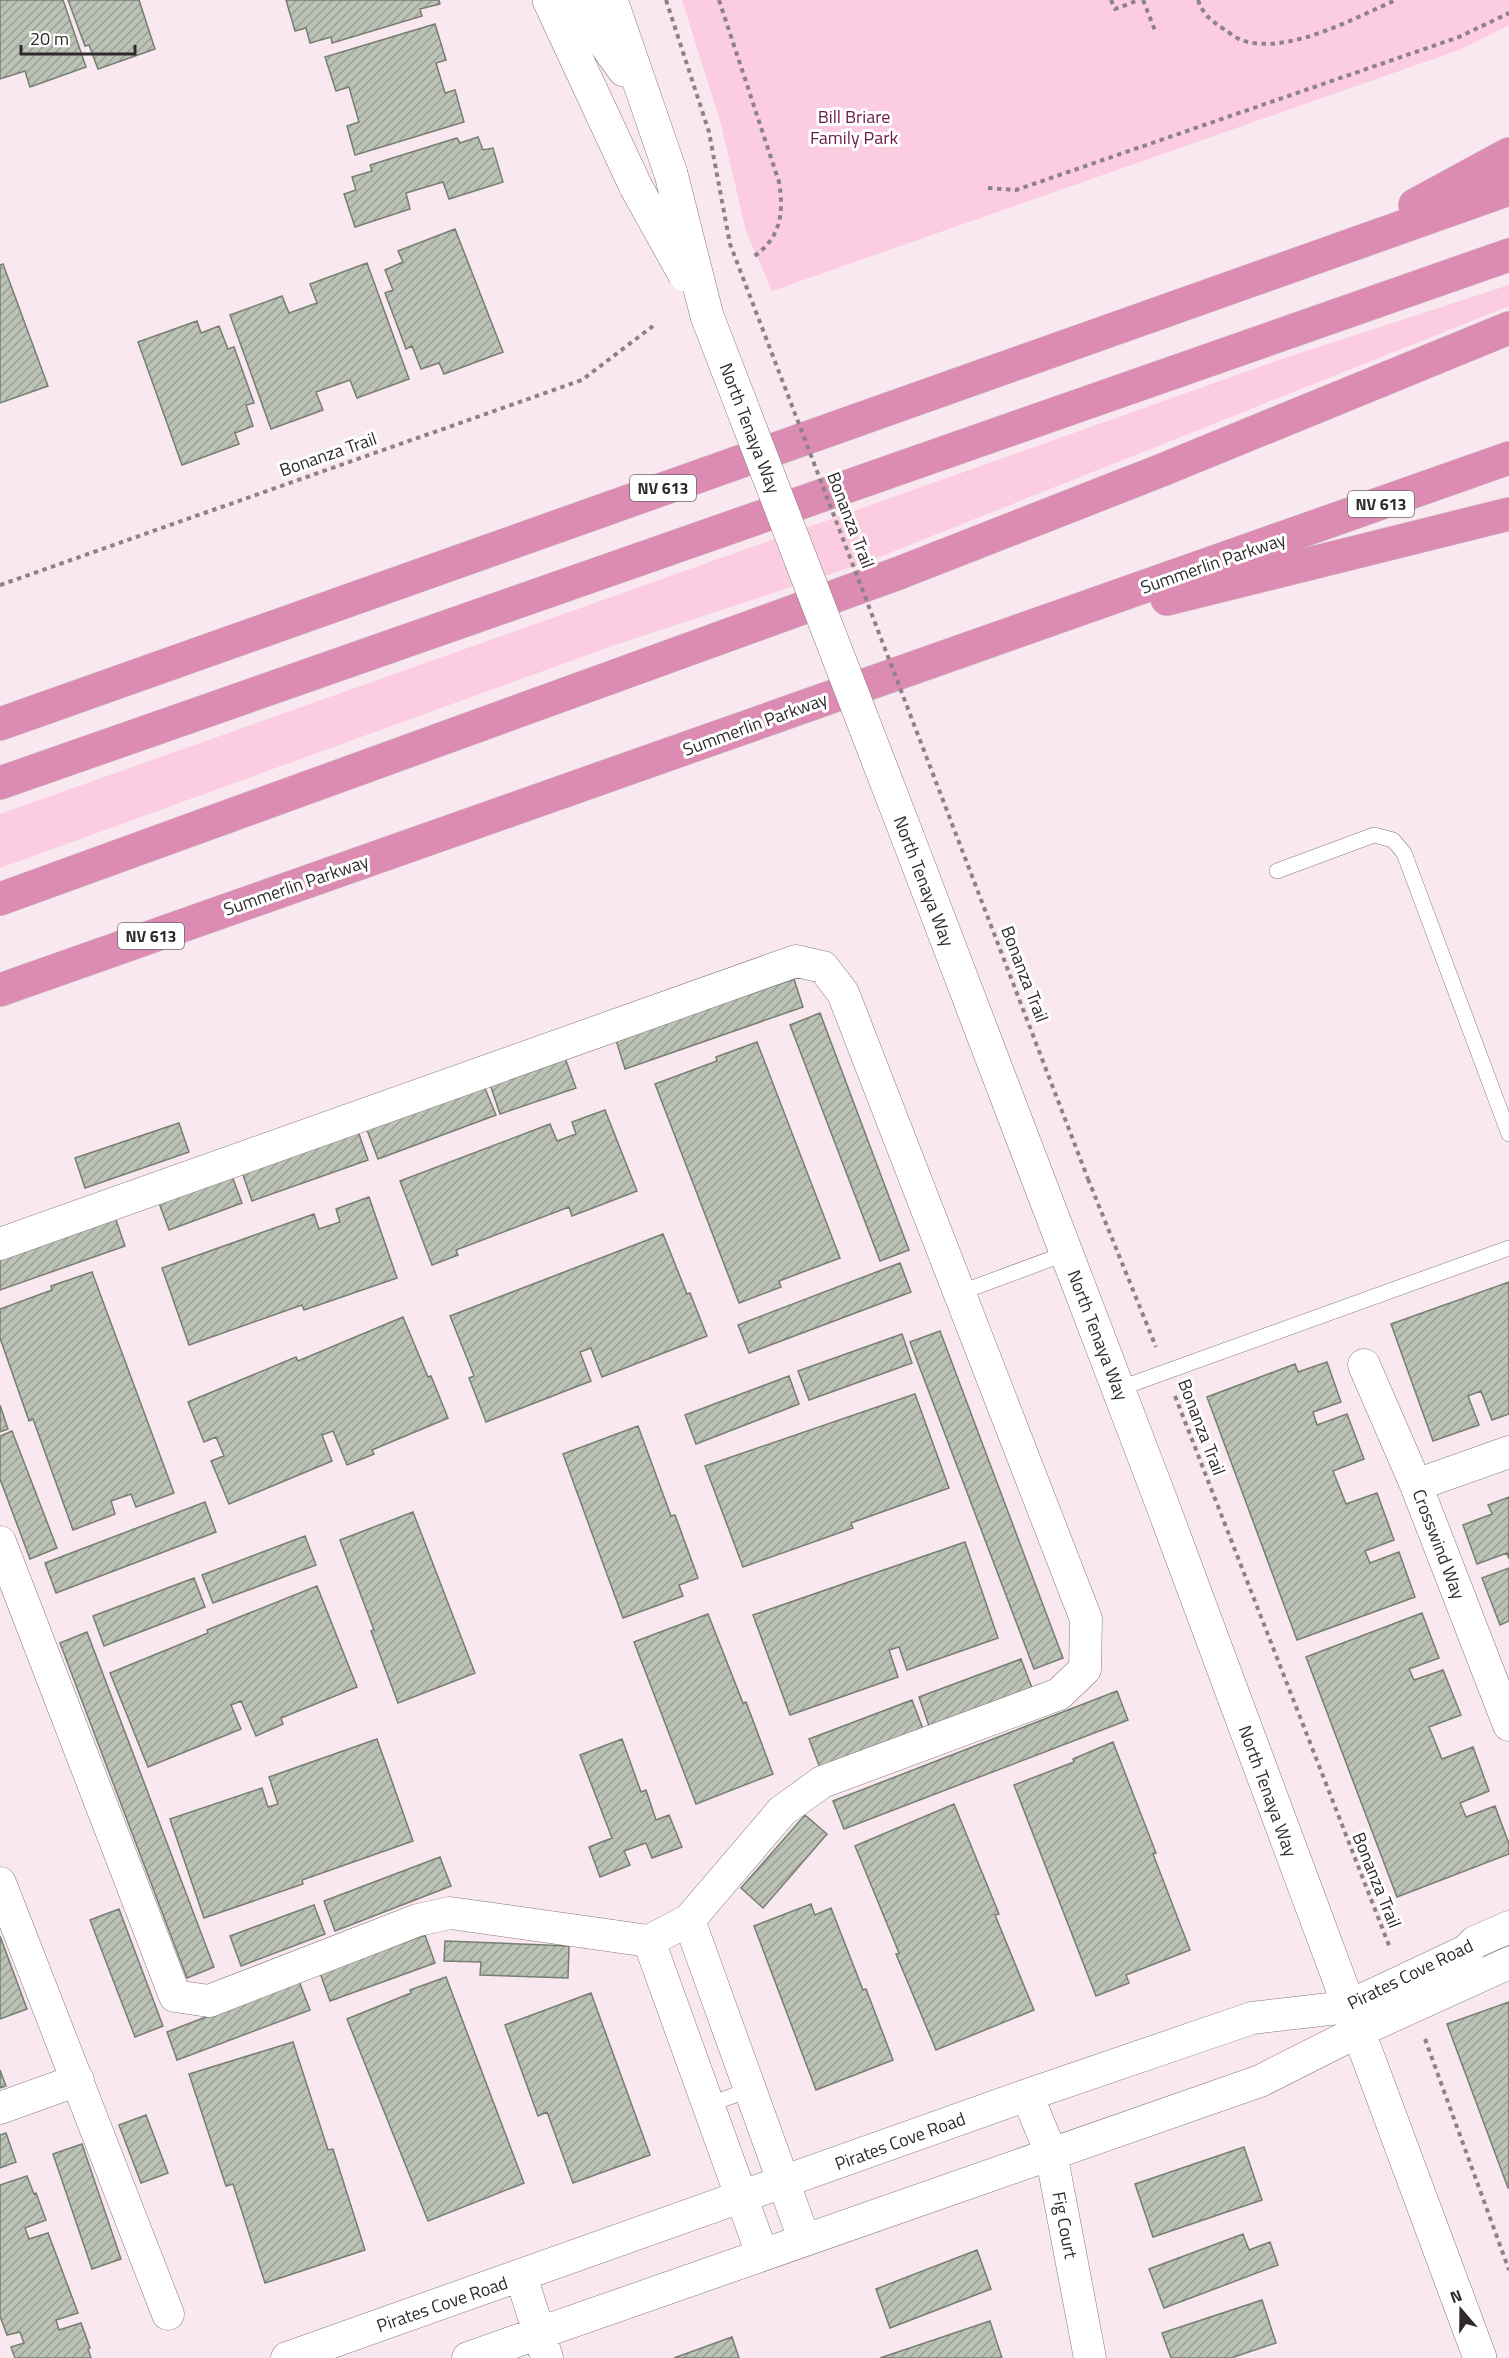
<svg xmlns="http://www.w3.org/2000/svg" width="1509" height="2358" viewBox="0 0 1509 2358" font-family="'Titillium Web',sans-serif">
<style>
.green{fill:#fccce1}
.building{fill:url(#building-hatch);stroke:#777e71;stroke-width:1.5}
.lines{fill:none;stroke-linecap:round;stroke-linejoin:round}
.service-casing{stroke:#88797f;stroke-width:16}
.minor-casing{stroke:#88797f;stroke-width:33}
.secondary-casing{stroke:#88797f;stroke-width:34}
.motorway-casing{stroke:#cdcccd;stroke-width:34}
.path{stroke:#8d8287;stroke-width:4;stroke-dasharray:4.5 4.5;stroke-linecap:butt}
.service{stroke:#fff;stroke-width:15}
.minor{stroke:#fff;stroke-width:32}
.secondary{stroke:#fff;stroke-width:33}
.motorway{stroke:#dc8bb2;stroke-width:33}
.secondary-bridge-casing{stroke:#88797f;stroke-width:34;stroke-linecap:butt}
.path-bridge{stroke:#8d8287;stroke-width:4;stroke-dasharray:4.5 4.5;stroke-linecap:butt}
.secondary-bridge{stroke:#fff;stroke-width:33}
.labels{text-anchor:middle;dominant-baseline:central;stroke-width:6;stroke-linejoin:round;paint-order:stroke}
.shield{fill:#fff;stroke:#6e6a6c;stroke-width:1.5}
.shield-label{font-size:16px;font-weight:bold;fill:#302a2d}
.park-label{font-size:18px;fill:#6b1b48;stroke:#fff}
.street-label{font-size:18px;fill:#302a2d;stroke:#fff}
</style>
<defs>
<pattern id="building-hatch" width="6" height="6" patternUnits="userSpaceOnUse" patternTransform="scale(1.5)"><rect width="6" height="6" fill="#bcc3b6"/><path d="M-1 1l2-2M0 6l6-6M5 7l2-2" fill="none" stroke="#999f94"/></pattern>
</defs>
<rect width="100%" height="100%" fill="#f9e8ef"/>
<path class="green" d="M682 0H1509V25L1459 50 772 291 746 231 721 124Z
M1509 285V306L867 562 612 646 0 868V814L1282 359Z"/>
<path class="building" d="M0 0H63L86 67 30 87 25 71 0 79Z
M68 0H139L155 49 98 69 89 45 85 46Z
M286 0H439L440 4 420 9 422 16 332 43 331 37 310 43 306 28 295 31Z
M435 24 446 60 436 63 445 93 455 90 464 122 355 155 347 126 359 122 349 87 336 91 325 57Z
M478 137 483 150 493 148 503 182 449 199 443 182 406 193 410 209 355 227 344 194 356 190 352 177 372 171 370 165 457 138 460 143Z
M455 229 503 352 444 374 439 363 421 369 412 346 406 349 385 293 393 290 385 270 403 262 398 251Z
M367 263 409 379 357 398 350 380 316 392 323 410 271 429 230 315 282 296 289 313 317 303 310 284Z
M3 264 48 386 0 403V265Z
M197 321 201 333 219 326 228 349 234 347 254 403 246 405 253 426 235 433 239 444 182 465 138 342Z
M794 979 803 1007 625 1069 616 1040Z
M820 1013 909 1250 880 1261 790 1025Z
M757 1042 840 1258 779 1281 781 1287 739 1303 655 1084 717 1061 716 1057Z
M565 1058 576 1088 500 1114 490 1084Z
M484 1086 496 1115 378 1159 367 1130Z
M605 1110 637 1191 572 1216 569 1207 456 1250 458 1255 432 1265 400 1181 550 1124 557 1141 576 1134 572 1122Z
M179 1123 189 1152 85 1188 75 1158Z
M358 1131 368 1160 252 1201 242 1172Z
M232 1176 242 1203 169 1230 159 1203Z
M369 1197 397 1278 304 1310 302 1305 189 1345 162 1268 314 1214 319 1229 340 1222 336 1209Z
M115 1217 125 1246 0 1290V1257Z
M663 1234 687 1294 690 1293 707 1336 602 1377 591 1348 580 1352 591 1381 486 1422 469 1378 474 1376 450 1316Z
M900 1263 911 1292 749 1353 738 1325Z
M92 1272 174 1493 136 1507 131 1494 111 1501 115 1514 73 1530 33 1419 29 1421 0 1338V1309L52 1290 51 1286Z
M1509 1282V1414L1492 1420 1481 1391 1468 1396 1479 1425 1433 1441 1391 1324Z
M403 1317 428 1377 431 1376 448 1418 372 1450 374 1454 347 1465 333 1431 322 1435 332 1461 229 1504 211 1461 224 1456 216 1437 204 1442 188 1402 296 1357 298 1361Z
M940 1331 1063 1658 1034 1669 910 1342Z
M902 1334 912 1363 809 1400 798 1371Z
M1327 1362 1341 1402 1313 1412 1317 1425 1347 1414 1364 1459 1333 1471 1346 1504 1377 1493 1394 1540 1365 1551 1370 1563 1399 1552 1415 1597 1297 1640 1207 1397 1295 1364 1298 1372Z
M789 1376 799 1404 696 1444 685 1415Z
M915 1394 949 1488 851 1523 853 1528 743 1567 705 1466Z
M0 1405 8 1429 0 1432Z
M638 1426 671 1516 675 1515 698 1578 679 1585 683 1596 623 1618 563 1454Z
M12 1431 57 1548 30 1559 0 1479V1436Z
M1509 1497V1559L1507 1553 1477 1564 1463 1525 1492 1514 1488 1505Z
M205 1502 216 1532 56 1593 45 1563Z
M413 1512 475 1673 398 1703 371 1631 374 1630 340 1540Z
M305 1536 316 1565 213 1603 202 1575Z
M965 1542 998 1638 907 1670 899 1647 889 1650 898 1677 790 1715 753 1615Z
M1509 1568V1621L1500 1625 1482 1578Z
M194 1578 205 1607 104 1646 93 1616Z
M317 1586 357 1687 281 1718 283 1724 256 1736 241 1701 231 1705 241 1729 148 1767 110 1673 208 1633 207 1630Z
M1422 1613 1439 1658 1409 1669 1414 1680 1443 1670 1461 1715 1429 1727 1442 1759 1473 1747 1489 1791 1460 1803 1466 1817 1495 1806 1509 1844V1854L1397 1897 1306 1657Z
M708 1614 743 1703 746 1702 773 1774 696 1804 634 1642Z
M87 1632 214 1967 187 1978 60 1643Z
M1021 1659 1032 1688 929 1726 919 1697Z
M1117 1691 1128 1720 844 1829 833 1801Z
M912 1700 923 1729 820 1768 809 1739Z
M377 1739 413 1841 302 1880 303 1884 204 1918 170 1819 262 1788 268 1807 278 1804 269 1777Z
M622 1739 641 1792 646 1790 656 1820 669 1815 682 1847 652 1858 646 1843 624 1851 630 1865 600 1877 589 1847 612 1838 580 1755Z
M1113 1742 1156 1853 1153 1854 1190 1950 1126 1975 1129 1983 1096 1996 1014 1785 1074 1762 1073 1759Z
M954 1804 999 1914 995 1915 1034 2010 936 2050 896 1954 899 1953 855 1846Z
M805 1815 827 1834 763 1908 741 1888Z
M440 1857 451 1886 335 1931 324 1901Z
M811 1904 815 1915 831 1908 863 1990 866 1989 893 2060 816 2090 754 1926Z
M314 1905 325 1934 241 1966 230 1936Z
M119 1909 163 2026 135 2037 90 1920Z
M425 1935 435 1963 330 2001 320 1973Z
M0 1936 27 2009 0 2019Z
M445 1941 569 1946 568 1978 480 1975 481 1962 444 1961Z
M446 1977 524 2183 428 2221 347 2019 411 1993 410 1990Z
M299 1981 310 2010 177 2060 167 2032Z
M591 1993 650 2155 573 2183 547 2112 538 2116 505 2025Z
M1509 2002V2187L1508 2188 1447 2024Z
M293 2042 328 2150 333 2149 365 2250 265 2283 233 2184 226 2186 189 2074Z
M0 2070 6 2086 0 2088Z
M146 2115 168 2173 141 2183 119 2125Z
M6 2133 16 2162 0 2168V2135Z
M82 2144 121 2259 92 2269 53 2154Z
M1244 2147 1262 2200 1153 2237 1135 2184Z
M27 2176 34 2194 36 2193 46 2220 25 2228 29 2239 48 2233 78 2313 56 2320 59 2330 81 2323 90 2348 88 2349 91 2358H15L11 2347 24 2343 20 2332 7 2335 0 2316V2185Z
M1243 2234 1249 2250 1270 2242 1278 2265 1164 2308 1149 2269Z
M977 2250 991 2289 890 2328 876 2289Z
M1262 2300 1276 2343 1231 2358H1171L1162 2333Z
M990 2321 1002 2358H880Z
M732 2337 739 2358H674Z"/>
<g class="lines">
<g class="service-casing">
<path id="service" d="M1277 871 1374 835 1393 840 1404 853 1509 1134
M959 1293 1067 1253
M1118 1389 1509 1248
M708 2105 751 2089"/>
</g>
<g class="minor-casing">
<path id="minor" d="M0 1244 796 961 823 967 843 993 1086 1619 1085 1669 1059 1694 822 1782 782 1811 689 1920 649 1941 450 1913 418 1920 209 2001 175 1996 0 1542
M1364 1365 1416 1485 1509 1725
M1416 1485 1509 1452
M0 1883 168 2314
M689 1920 804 2239
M649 1941 762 2254
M1027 2095 1051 2153 1090 2358
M0 2108 78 2080
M521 2276 547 2358
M287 2358 1027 2095 1252 2018 1347 2007 1466 1951 1475 1942 1509 1927
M468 2358 1260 2081 1357 2032 1509 1963"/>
</g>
<g class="secondary-casing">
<path id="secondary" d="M549 0 636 187
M580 0 589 21 624 70
M611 0 671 174
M908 838 1161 1501 1480 2358"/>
</g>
<g class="motorway-casing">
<path id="motorway" d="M1415 205 1509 154
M1167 599 1509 514
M0 724 1509 189
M0 783 1509 255
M0 899 899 573 1162 470 1509 328
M0 990 1509 458"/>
</g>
<path class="path" d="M719 0 779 182C784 213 781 238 753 257
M1111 0 1115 9 1139 0
M1143 0 1156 33
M1198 0C1203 15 1212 21 1225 30 1230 33 1236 38 1241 40 1287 56 1354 18 1396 0
M988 188 1016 190 1459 37 1509 13
M0 585 582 380 653 326
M1088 1179 1156 1347
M1175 1396 1390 1948
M1425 2039 1509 2270"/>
<use href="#service" class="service"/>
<use href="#minor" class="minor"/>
<use href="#secondary" class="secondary"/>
<use href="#motorway" class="motorway"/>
<g class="secondary-bridge-casing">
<path id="secondary-bridge" d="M671 174 707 316 908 838
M636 187 685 275"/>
</g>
<path class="path-bridge" d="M666 0 709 132 730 244 1088 1179"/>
<use href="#secondary-bridge" class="secondary-bridge"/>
</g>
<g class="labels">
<g class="shield">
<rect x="630" y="475" width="66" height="26" rx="4.5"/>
<rect x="1348" y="491" width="66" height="26" rx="4.5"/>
<rect x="118" y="923" width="66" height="26" rx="4.5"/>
</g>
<g class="shield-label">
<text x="663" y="488">NV 613</text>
<text x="1381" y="504">NV 613</text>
<text x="151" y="936">NV 613</text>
</g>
<g class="park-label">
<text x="854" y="116">Bill Briare<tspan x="854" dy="21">Family Park</tspan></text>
</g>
<g class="street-label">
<text transform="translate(750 428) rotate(69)">North Tenaya Way</text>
<text transform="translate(328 454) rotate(-19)">Bonanza Trail</text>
<text transform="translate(851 520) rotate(69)">Bonanza Trail</text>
<text transform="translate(1213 563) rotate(-19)">Summerlin Parkway</text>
<text transform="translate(755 724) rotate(-20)">Summerlin Parkway</text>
<text transform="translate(924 881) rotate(69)">North Tenaya Way</text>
<text transform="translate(296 885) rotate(-19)">Summerlin Parkway</text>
<text transform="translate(1025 974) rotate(69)">Bonanza Trail</text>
<text transform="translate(1098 1335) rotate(69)">North Tenaya Way</text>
<text transform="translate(1202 1427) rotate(69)">Bonanza Trail</text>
<text transform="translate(1439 1544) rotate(69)">Crosswind Way</text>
<text transform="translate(1268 1791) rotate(70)">North Tenaya Way</text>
<text transform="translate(1377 1880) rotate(68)">Bonanza Trail</text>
<text transform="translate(1410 1974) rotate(-26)">Pirates Cove Road</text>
<text transform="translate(900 2141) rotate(-20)">Pirates Cove Road</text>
<text transform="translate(1065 2225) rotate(79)">Fig Court</text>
<text transform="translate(442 2304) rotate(-19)">Pirates Cove Road</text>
</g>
</g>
<g transform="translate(1461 2310) rotate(340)" stroke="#ffffff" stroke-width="4.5" paint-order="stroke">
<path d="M0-4.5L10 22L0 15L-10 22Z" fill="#302a2d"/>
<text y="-9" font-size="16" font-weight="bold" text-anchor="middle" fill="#302a2d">N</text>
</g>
<path d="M21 45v9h114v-9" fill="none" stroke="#302a2d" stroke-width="3"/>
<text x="30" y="45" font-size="18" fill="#302a2d" stroke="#ffffff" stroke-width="4.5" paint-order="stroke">20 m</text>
</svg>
